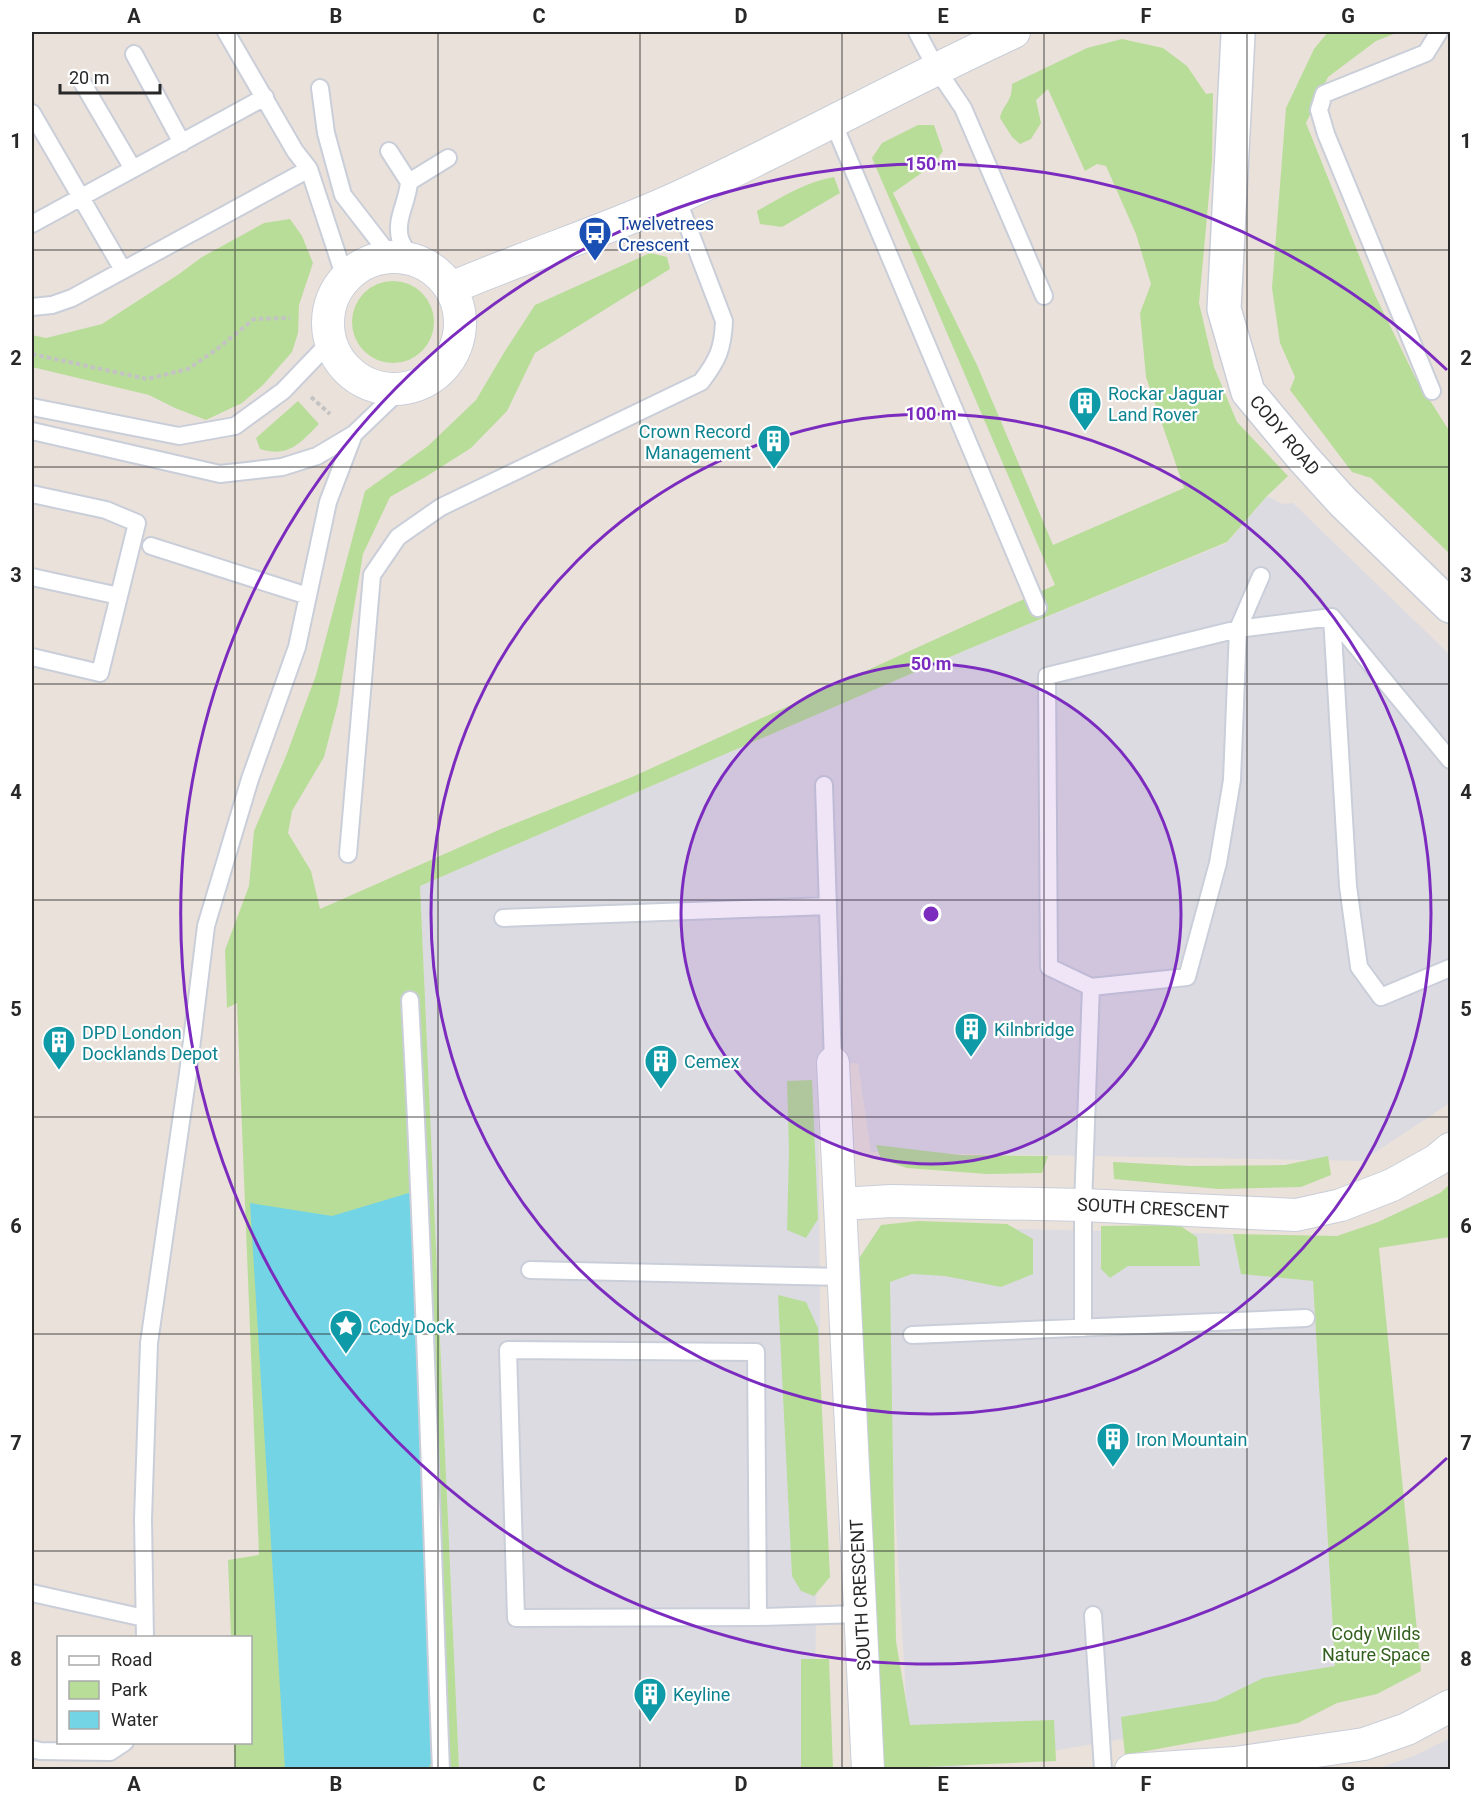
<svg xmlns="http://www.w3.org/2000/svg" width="1482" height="1801" viewBox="0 0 1482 1801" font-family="Roboto,sans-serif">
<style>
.industrial{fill:#dcdbe2}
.green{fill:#b8dd99}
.water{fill:#73d4e6}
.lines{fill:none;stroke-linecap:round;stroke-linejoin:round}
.lane-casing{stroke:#c9ced9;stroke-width:20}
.street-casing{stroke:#c9ced9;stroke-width:34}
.secondary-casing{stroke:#c9ced9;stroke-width:36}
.path{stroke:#c3c3c3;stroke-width:4;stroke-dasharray:4.5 3;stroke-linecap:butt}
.lane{stroke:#fff;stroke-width:16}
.street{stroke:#fff;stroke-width:32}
.secondary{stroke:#fff;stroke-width:33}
.grid{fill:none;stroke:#282828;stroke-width:1.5;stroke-opacity:0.55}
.ring{fill:none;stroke:#7b2cbf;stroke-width:3}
.labels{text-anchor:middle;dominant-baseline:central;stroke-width:4.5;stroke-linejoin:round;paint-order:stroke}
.transit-label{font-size:18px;fill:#164399;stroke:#fff;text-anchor:start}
.culture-label{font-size:18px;fill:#0d838f;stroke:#fff;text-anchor:start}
.street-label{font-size:18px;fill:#282828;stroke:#fff}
.park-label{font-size:18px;fill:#325f1d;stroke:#fff}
.centre{fill:#7b2cbf;stroke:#fff;stroke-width:3}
.ring-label{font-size:18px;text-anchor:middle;font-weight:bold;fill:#7b2cbf;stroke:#fff;stroke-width:4.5;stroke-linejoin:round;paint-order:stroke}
.neatline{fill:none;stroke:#282828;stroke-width:2}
.grid-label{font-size:20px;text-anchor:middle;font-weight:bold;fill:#282828}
</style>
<rect width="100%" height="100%" fill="#eae1da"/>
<path class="industrial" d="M1267 496 1282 504 1293 503 1450 655V1103L1362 1161 871 1152 858 1063 818 1064 820 1307 814 1769H459L420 886 966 650 1227 543Z
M879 1226 1233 1234 1241 1274 1313 1281 1337 1703 945 1769H910Z
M1450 1738V1769H1376L1414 1756Z"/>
<path class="green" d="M1328 32H1399L1376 41 1328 77 1306 123 1375 295 1415 377 1450 432V554L1371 478 1352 472 1290 390 1295 377 1280 343 1272 288 1286 108 1314 49Z
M1122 39 1163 48 1187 66 1206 94 1213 93 1212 162 1199 303 1214 367 1237 422 1288 476 1267 496 1227 542 966 650 420 886 459 1769H235L234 1743 250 1742V1638L231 1637 228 1560 259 1555 237 1003 227 1008 225 950 249 886 254 831 286 756 316 675 365 491 428 446 476 400 505 351 535 305 650 253 667 257 670 269 535 353 507 411 471 448 427 476 390 497 363 554 338 703 324 757 292 811 288 833 311 871 320 909 501 829 632 777 1055 585 872 158 882 143 918 125H934L943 151 933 165 893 193 977 365 1053 545 1184 488 1146 377 1140 313 1151 284 1136 234 1106 166 1097 164 1085 171 1048 89 1036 100 1041 123 1031 139 1020 144 1012 137 1000 118C1003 103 1012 104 1012 84L1087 48Z
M834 177 840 193 782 227 760 224 757 211C782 197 805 182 834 177Z
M290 219 302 236 313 263 299 305 298 333 292 352 263 385 242 403 206 420 175 408 149 395 32 367V335L46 338 102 324 179 274 202 257 264 223Z
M352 322a41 41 0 1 1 82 0a41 41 0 1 1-82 0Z
M298 401 319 424C300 443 289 458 260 449L256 438Z
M812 1080 818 1219 806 1238 787 1230 789 1152 787 1081Z
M876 1145 960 1155 1048 1156 1042 1173 987 1174 907 1168 881 1159Z
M1328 1156 1331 1175 1301 1187 1218 1189 1114 1179 1113 1162 1190 1166 1285 1165Z
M1450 1184V1237L1379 1248 1421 1671 1377 1694 1337 1703 1298 1723 1125 1755 1121 1717 1216 1701 1263 1678 1335 1666 1313 1281 1241 1274 1233 1234 1337 1236 1378 1222 1440 1193Z
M918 1221 1007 1224 1033 1239V1274L1001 1287 945 1276 912 1274 890 1282 896 1641 910 1725 1054 1720 1056 1761 879 1769 854 1266 881 1225Z
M1179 1225 1197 1237 1200 1266H1128L1110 1278 1101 1269V1226Z
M778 1295 806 1302 818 1328 830 1577 814 1596 801 1591 792 1576Z
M801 1659H829L833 1769H801Z"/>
<path class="water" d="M412 1192 434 1757 428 1769H285L250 1203 332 1216Z"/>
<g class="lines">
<g class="lane-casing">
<path id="lane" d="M226 32 295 151 309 169 345 278
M917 32 936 68 963 108 1044 296
M134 54 182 143
M82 82 133 169
M320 88 326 133 343 195 391 257
M32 113 123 270
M833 122 1038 608
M389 151 409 182
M32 224 265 97
M411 259C408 253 402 245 400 238 395 219 408 201 409 182L448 158
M32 307 52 305 72 298 309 169
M1432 391 1326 134 1319 110 1324 94 1426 53 1439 32
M32 407 179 436 235 426 283 391 330 342
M32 431 220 474 282 467 317 456 354 434
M32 494 106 510 137 523 100 673 32 657
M151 546 308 596
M32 577 119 596
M1332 617 1348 886 1359 967 1381 997 1450 968
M1332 617 1450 760
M824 785 833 1063
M348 854 372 575 398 537 441 507 701 382C718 360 723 348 724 321L677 198
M503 918 828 906
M1091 987 1049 967 1047 676 1238 629 1332 617
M410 1000C424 1256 431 1513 441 1770
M530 1270 844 1277
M1083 1328V1205L1091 987 1187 977 1218 863 1232 780 1238 629 1261 576
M912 1335 1306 1318
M32 1593 144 1618
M1093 1615 1103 1770
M758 1617 756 1352 508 1350 516 1618 758 1617 860 1614
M145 1638 143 1519 149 1343 188 1073 206 926 250 779 297 647 328 502 354 434 402 388
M32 1749 40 1751 110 1752 125 1742"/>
</g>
<g class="street-casing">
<path id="street" d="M328 323a66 66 0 1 1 132 0a66 66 0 1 1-132 0Z
M451 288C526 256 605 231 679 197 792 145 901 84 1014 32
M833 1063 868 1770
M840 1204 892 1201 1083 1205 1296 1215 1341 1205 1392 1185 1437 1160 1450 1149
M1131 1770 1235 1763 1364 1744 1407 1729 1450 1706"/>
</g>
<g class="secondary-casing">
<path id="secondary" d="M1238 35 1224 309 1248 392 1303 458 1343 502 1450 606"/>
</g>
<path class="path" d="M32 354 147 379 188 369 217 349 254 319 290 318
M311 397 330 414"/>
<use href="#lane" class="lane"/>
<use href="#street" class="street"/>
<use href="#secondary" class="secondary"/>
</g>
<path class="grid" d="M235 32V1638M438 32V1770M640 32V1770M842 32V1770M1044 32V1770M1247 32V1770M32 250H1450M32 467H1450M32 684H1450M32 900H1450M32 1117H1450M32 1334H1450M32 1551H1450M235 1742V1770"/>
<circle cx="931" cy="914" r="250" fill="#7b2cbf" fill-opacity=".12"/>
<g class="ring">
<circle cx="931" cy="914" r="250"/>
<circle cx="931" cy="914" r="500"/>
<path d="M1447 1458A750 750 0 1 1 1447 370"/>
</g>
<defs>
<g id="bus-pin" transform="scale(1.725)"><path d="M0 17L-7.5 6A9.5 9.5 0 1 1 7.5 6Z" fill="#1a4fb4" stroke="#fff"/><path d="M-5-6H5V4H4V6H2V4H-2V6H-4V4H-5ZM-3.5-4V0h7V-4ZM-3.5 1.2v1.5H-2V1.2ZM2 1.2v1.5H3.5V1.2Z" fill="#fff"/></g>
<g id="building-pin" transform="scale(1.725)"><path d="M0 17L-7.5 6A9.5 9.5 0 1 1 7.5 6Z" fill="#0f9aa8" stroke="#fff"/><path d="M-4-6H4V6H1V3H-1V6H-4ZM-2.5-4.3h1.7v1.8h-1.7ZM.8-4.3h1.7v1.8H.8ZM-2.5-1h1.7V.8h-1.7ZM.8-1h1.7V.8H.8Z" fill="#fff"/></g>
<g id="sight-pin" transform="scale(1.725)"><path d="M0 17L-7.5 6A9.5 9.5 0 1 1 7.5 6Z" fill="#0f9aa8" stroke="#fff"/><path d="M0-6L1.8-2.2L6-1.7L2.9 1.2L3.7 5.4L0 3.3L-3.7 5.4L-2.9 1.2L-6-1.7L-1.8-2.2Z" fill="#fff"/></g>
</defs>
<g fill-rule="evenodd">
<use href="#bus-pin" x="595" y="233"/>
<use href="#building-pin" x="1085" y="403"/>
<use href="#building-pin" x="774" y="441"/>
<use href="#building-pin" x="971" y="1029"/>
<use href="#building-pin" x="59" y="1042"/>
<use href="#building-pin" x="661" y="1061"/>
<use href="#sight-pin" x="346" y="1326"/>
<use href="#building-pin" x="1113" y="1439"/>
<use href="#building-pin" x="650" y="1694"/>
</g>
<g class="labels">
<g class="transit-label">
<text x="618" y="223">Twelvetrees<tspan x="618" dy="21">Crescent</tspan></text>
</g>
<g class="culture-label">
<text x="1108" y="393">Rockar Jaguar<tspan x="1108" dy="21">Land Rover</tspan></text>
<text x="751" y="431" text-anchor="end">Crown Record<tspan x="751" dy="21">Management</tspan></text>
<text x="994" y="1029">Kilnbridge</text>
<text x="82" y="1032">DPD London<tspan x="82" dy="21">Docklands Depot</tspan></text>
<text x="684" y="1061">Cemex</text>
<text x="369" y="1326">Cody Dock</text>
<text x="1136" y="1439">Iron Mountain</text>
<text x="673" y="1694">Keyline</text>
</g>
<g class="street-label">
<text transform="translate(1285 435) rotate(50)">CODY ROAD</text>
<text transform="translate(1153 1208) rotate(3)">SOUTH CRESCENT</text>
<text transform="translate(860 1595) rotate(-93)">SOUTH CRESCENT</text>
</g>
<g class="park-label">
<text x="1376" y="1633">Cody Wilds<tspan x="1376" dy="21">Nature Space</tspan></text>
</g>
</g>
<circle cx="931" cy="914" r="9" class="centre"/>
<g class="ring-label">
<text x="931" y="170">150 m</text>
<text x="931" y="420">100 m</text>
<text x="931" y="670">50 m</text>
</g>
<rect width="1482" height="1801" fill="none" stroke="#ffffff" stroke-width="66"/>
<rect x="57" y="1636" width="195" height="108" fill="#ffffff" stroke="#a9a9a9" stroke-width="1.5"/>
<rect x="69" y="1656" width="30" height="9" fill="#ffffff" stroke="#a9a9a9" stroke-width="1.5"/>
<text x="111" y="1666" font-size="18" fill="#282828">Road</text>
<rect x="69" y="1681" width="30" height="18" fill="#b8dd99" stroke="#a9a9a9" stroke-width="1.5"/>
<text x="111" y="1696" font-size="18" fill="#282828">Park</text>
<rect x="69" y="1711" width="30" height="18" fill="#73d4e6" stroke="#a9a9a9" stroke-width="1.5"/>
<text x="111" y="1726" font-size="18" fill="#282828">Water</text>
<path d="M60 84v9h100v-9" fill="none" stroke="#282828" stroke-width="3"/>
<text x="69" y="84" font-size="18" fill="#282828" stroke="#ffffff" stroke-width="4.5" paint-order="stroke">20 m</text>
<rect x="33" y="33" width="1416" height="1735" class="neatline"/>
<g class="grid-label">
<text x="134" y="23">A</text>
<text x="336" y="23">B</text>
<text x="539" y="23">C</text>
<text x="741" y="23">D</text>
<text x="943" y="23">E</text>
<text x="1146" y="23">F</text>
<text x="1348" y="23">G</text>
<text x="16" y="148">1</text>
<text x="1466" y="148">1</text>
<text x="16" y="365">2</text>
<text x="1466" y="365">2</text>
<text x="16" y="582">3</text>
<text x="1466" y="582">3</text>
<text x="16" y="799">4</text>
<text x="1466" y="799">4</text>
<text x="16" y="1016">5</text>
<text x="1466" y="1016">5</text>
<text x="16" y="1233">6</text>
<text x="1466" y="1233">6</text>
<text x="16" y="1450">7</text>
<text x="1466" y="1450">7</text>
<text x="16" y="1666">8</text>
<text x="1466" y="1666">8</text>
<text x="134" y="1791">A</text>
<text x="336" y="1791">B</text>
<text x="539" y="1791">C</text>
<text x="741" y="1791">D</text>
<text x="943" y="1791">E</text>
<text x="1146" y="1791">F</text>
<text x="1348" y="1791">G</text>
</g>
</svg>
